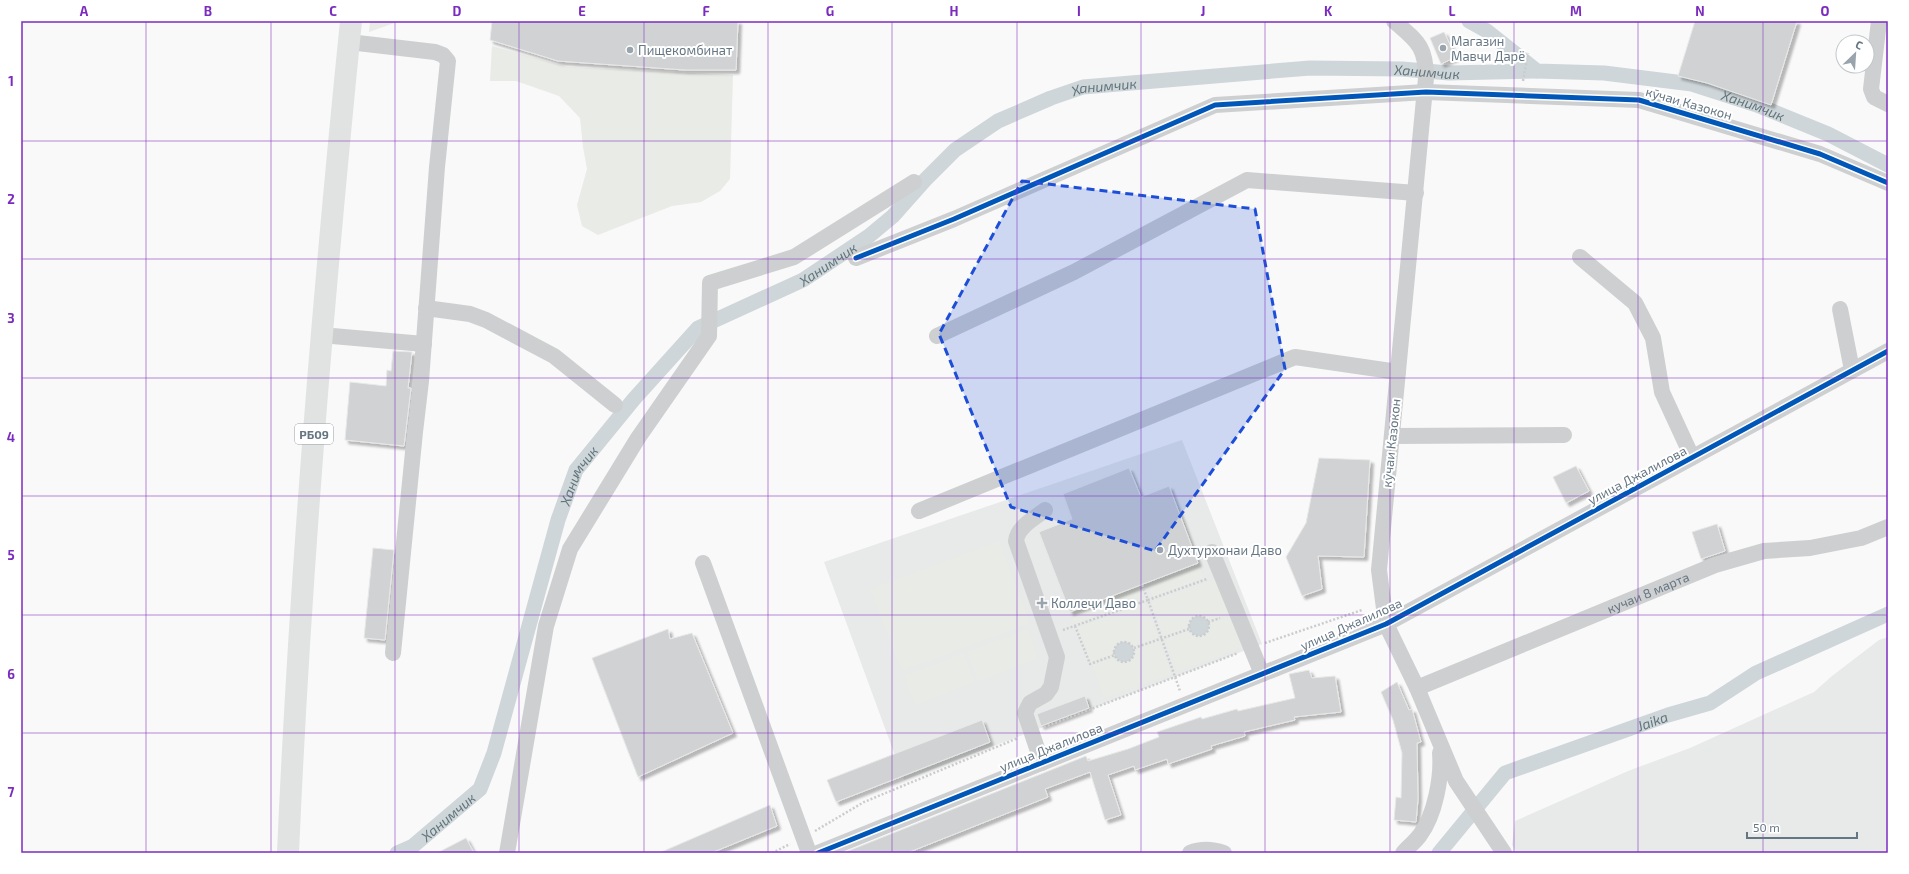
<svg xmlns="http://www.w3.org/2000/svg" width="1909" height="874" viewBox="0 0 1909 874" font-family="'Exo 2',sans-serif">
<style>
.built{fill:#e8e9e9}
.green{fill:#e8ebe6}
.water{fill:#ced6d9}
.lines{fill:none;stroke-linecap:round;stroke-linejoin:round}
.canal{stroke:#ced6d9;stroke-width:15}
.building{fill:#d0d2d3;stroke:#e8e8e8;filter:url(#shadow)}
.path{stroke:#cbcccd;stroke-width:2.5;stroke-dasharray:2 2;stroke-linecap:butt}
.minor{stroke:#cecfd0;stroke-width:16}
.highway{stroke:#e1e2e2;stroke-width:22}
.cycleway-casing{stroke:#fff;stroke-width:8}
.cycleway{stroke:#0057b8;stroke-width:5}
.marked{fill:#1d4ed8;fill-opacity:0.2;stroke:#1d4ed8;stroke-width:3;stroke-dasharray:8 5;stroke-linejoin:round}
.grid{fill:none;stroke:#7b2cbf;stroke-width:1;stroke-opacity:0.55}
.poi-dot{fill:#99a4ac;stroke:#fff;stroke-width:1.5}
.labels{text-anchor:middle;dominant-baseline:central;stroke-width:4;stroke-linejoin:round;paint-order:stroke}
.shield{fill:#fff;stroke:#939fa8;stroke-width:1}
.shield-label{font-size:12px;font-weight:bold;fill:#657683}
.poi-label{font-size:13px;fill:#657683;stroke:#fff;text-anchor:start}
.street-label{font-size:13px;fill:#657683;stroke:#fff}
.water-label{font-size:14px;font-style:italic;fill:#60757c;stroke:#fff}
.neatline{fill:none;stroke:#7b2cbf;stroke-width:1.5}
.grid-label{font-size:13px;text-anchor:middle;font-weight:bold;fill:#7b2cbf}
</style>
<defs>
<filter id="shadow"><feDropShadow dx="3.5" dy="3.5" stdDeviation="1" flood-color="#0004"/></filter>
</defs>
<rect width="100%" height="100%" fill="#f9f9f9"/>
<path class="built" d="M1182 440 1262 644 904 780 824 562Z
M1888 637V853H1517L1512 845 1515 821 1628 771 1690 748 1814 692 1832 676 1879 640Z"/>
<path class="green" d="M370 21H400L369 32Z
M492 46 567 67 733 75 730 179 720 191 701 202 672 206 598 235 582 226 577 205 587 169 583 147 580 118 559 96 516 81H490Z
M999 541 1030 623 902 671 870 589Z
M1198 566 1204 578 1153 597 1148 585Z
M1221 577 1234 611 1209 621 1202 615H1195L1189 620 1187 628 1164 636 1151 602Z
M1138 588 1142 601 1075 625 1071 613Z
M1146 603 1158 638 1135 646C1126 637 1113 641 1113 654L1091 662 1078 627Z
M1235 613 1248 645 1177 672 1165 639 1188 631 1194 636H1202L1208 632 1210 623Z
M1027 629 1038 658 978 681 967 652Z
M1159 641 1172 674 1104 698 1092 665 1114 657 1120 663H1128L1134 658 1136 649Z
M963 653 975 682 915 705 904 676Z"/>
<path class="water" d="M1189 626a10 10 0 1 1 20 0a10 10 0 1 1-20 0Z
M1114 652a10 10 0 1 1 20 0a10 10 0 1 1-20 0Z"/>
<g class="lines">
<g class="canal">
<path id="s1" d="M1469 21 1487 31 1537 71 1604 73 1692 84 1757 105 1828 134 1888 165"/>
<path id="s2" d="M397 853 413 846 480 789 494 753 558 520 576 470 634 399 698 328 803 280 869 236 893 216 925 180 955 150 998 121 1051 98 1083 87 1310 68 1402 69 1449 73 1537 71"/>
<path id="s3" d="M1439 853 1505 773 1668 715 1710 703 1756 673 1888 614"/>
</g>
</g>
<path class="building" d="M492 21H738L736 70H685L558 61 490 40Z
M1695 21H1797L1771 105 1707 83 1678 76Z
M1444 32 1456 57 1441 64 1430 38Z
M393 351 412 352 408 388H411L404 446 345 440 350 382 386 386 387 370 391 371Z
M1319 458 1370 460 1364 557 1318 556 1322 589 1302 596 1286 557 1306 523Z
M1576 466 1589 491 1566 503 1553 477Z
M1129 468 1141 497 1169 486 1198 563 1070 612 1039 532 1072 519 1063 494Z
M1717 524 1725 551 1701 559 1692 532Z
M373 548 394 550 385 640 364 638Z
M668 629 670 639 692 633 733 733 638 777 592 658Z
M1309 670 1312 678 1335 676 1341 712 1294 717 1295 720 1244 732 1245 736 1211 746 1212 749 1168 764 1167 759 1135 770 1134 766 1108 775 1121 815 1105 820 1090 772 1045 789 1048 797 907 853H843L1086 756 1088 761 1128 749 1159 737 1157 732 1201 717 1202 719 1237 709 1238 711 1295 698 1289 674Z
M1397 682 1409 710 1412 709 1421 742 1417 743 1418 799 1416 822 1394 820 1396 797 1401 798 1402 753 1393 720 1381 692Z
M1085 696 1089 708 1041 726 1037 714Z
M982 720 990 742 836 802 827 780Z
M770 805 777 826 711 853H659Z
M466 838 474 853H437Z"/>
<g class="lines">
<path class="path" d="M1523 81 1528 53
M1142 585 1148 600 1207 579
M1189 626a10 10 0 1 1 20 0a10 10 0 1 1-20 0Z
M1208 622 1220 618
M1075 626 1090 664 1115 655
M1063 630 1148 600 1180 691
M1114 652a10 10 0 1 1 20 0a10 10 0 1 1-20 0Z
M1265 643 1362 610
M1134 648 1189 629
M1044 727 1238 653
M815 831 864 802 1018 738
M772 853 790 844"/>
<g class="minor">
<path d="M1394 21C1417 41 1426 46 1426 78L1379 570 1386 624 1417 688 1456 781 1504 853"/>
<path d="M1879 21 1871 89 1874 97 1888 104"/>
<path d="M349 42 435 52 443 55 448 61 437 167 421 381 415 432 393 653"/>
<path d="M1580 257 1635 303 1653 338 1662 392 1692 457"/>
<path d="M856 258 954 219 1215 105 1426 92 1639 100 1820 154 1888 183"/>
<path d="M426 308 470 314 486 320 554 356 615 405"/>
<path d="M1840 309 1852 370"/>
<path d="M321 335 424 344"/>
<path d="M937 336 1074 272 1247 180 1416 193"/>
<path d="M1392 436 1564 435"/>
<path d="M919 511 1295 357 1398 372"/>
<path d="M1212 552 1262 674"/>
<path d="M703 563 809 853"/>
<path id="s4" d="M1417 688 1715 565 1764 551 1810 548 1861 538 1888 527"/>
<path d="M1042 763 1025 713 1030 703 1046 694 1051 687 1057 657 1016 541C1017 527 1035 518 1045 510"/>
<path d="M507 853 546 626 570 549 638 438 709 336 710 283 794 257 914 182"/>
<path d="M818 853 1386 624 1888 351"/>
<path d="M1190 853C1202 848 1212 849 1224 853"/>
<path d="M1403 853C1408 847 1415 842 1420 835 1435 815 1442 777 1440 753"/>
</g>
<path class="highway" d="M288 853C300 575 323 298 351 21"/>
<g class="cycleway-casing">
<path id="cycleway" d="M856 258 954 219 1215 105 1426 92 1639 100 1820 154 1888 183
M818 853 1386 624 1888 351"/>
</g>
<use href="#cycleway" class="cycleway"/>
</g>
<path class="marked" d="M1022 181 1255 209 1285 369 1155 551 1011 507 939 334Z"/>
<path class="grid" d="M146 21V853M271 21V853M395 21V853M519 21V853M644 21V853M768 21V853M892 21V853M1017 21V853M1141 21V853M1265 21V853M1390 21V853M1514 21V853M1638 21V853M1763 21V853M21 141H1888M21 259H1888M21 378H1888M21 496H1888M21 615H1888M21 733H1888"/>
<g class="poi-dot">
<circle cx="1443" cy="48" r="4"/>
<circle cx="630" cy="50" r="4"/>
<circle cx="1160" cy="550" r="4"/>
<path d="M1040 597h4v4h4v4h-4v4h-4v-4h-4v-4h4z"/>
</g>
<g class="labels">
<rect class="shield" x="295" y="424" width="38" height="20" rx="3"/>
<g class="shield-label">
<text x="314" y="434">РБ09</text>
</g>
<g class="poi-label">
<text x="1451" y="41">Магазин<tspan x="1451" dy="15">Мавҷи Дарё</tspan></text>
<text x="638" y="50">Пищекомбинат</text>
<text x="1168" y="550">Духтурхонаи Даво</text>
<text x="1051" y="603">Коллеҷи Даво</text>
</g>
<g class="street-label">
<text transform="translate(1689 103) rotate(16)">кӯчаи Казокон</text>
<text transform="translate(1391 443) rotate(-84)">кӯчаи Казокон</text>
<text transform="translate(1637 475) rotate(-28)">улица Джалилова</text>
<text stroke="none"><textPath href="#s4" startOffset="250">кучаи 8 марта</textPath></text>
<text transform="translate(1351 624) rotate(-24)">улица Джалилова</text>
<text transform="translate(1051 747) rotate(-22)">улица Джалилова</text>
</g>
<g class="water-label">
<text stroke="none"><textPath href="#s2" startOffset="1431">Ханимчик</textPath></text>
<text stroke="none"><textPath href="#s2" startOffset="1107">Ханимчик</textPath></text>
<text stroke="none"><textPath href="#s1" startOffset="305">Ханимчик</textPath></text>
<text stroke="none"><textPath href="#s2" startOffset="771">Ханимчик</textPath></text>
<text stroke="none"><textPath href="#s2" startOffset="435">Ханимчик</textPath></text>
<text stroke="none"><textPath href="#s3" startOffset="260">Jaika</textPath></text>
<text stroke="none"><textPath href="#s2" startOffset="63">Ханимчик</textPath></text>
</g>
</g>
<rect width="1909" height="874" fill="none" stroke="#ffffff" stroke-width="44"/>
<g transform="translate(1855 54) rotate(25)"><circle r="19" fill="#ffffff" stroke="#c1c8cd"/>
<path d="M0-3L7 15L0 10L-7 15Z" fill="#99a4ac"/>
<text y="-6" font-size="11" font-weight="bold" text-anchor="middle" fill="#657683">С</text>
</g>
<path d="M1747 832v6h110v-6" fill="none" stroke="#657683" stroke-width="2"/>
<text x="1753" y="832" font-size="12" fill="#657683" stroke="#ffffff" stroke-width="3" paint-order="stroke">50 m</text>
<rect x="22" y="22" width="1865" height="830" class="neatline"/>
<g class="grid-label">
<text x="84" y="16">A</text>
<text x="208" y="16">B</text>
<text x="333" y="16">C</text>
<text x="457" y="16">D</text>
<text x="582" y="16">E</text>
<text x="706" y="16">F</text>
<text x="830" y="16">G</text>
<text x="954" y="16">H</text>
<text x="1079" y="16">I</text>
<text x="1203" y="16">J</text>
<text x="1328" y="16">K</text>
<text x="1452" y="16">L</text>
<text x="1576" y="16">M</text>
<text x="1700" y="16">N</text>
<text x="1825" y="16">O</text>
<text x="11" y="86">1</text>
<text x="11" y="204">2</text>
<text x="11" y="323">3</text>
<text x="11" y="442">4</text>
<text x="11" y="560">5</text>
<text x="11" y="679">6</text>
<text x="11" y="797">7</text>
</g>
</svg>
